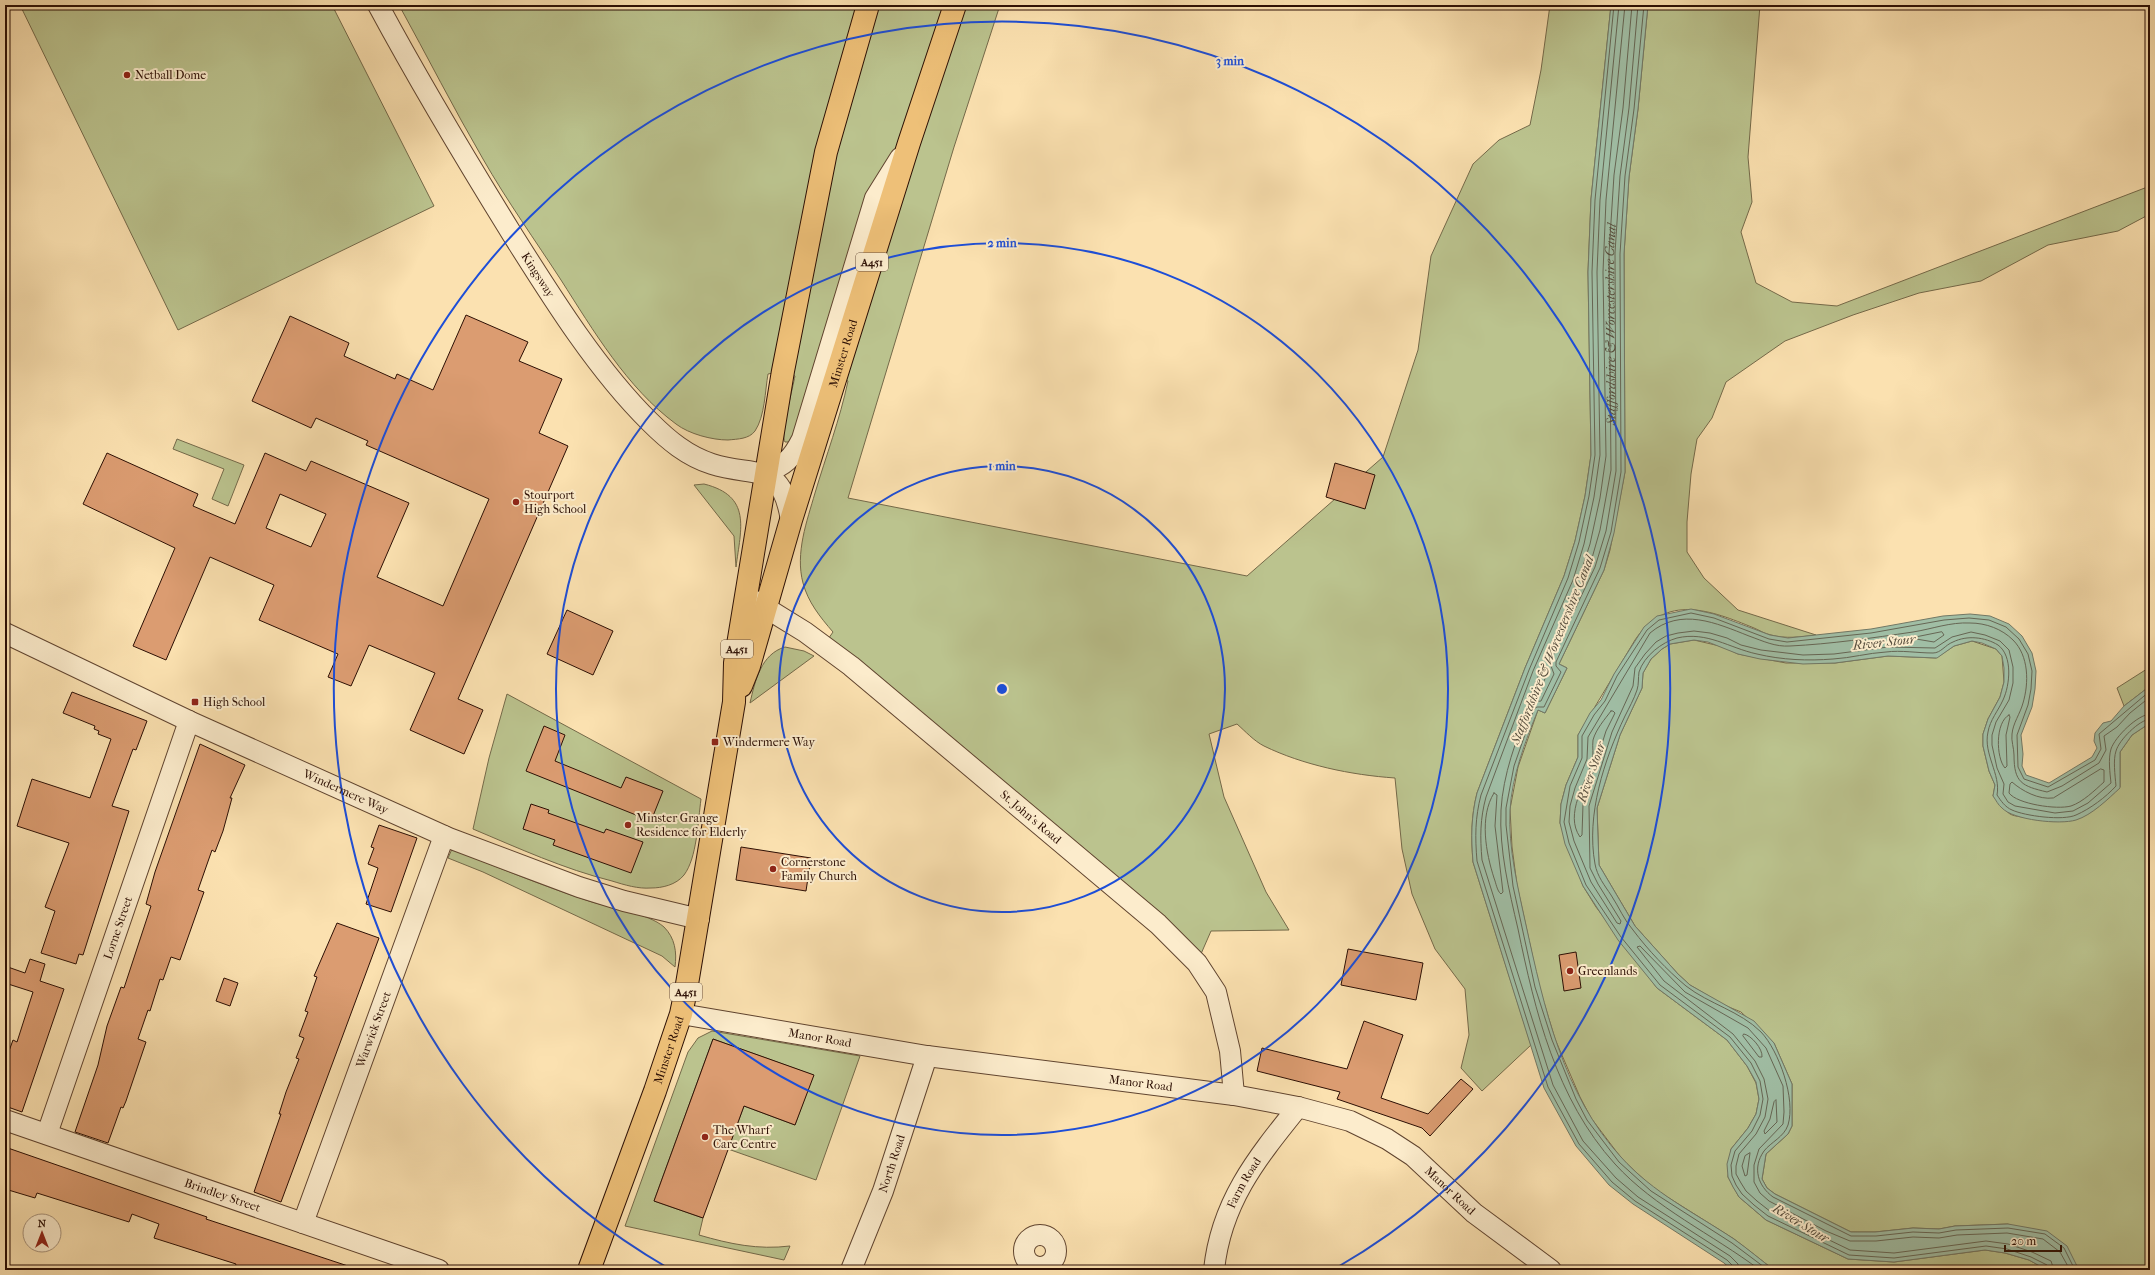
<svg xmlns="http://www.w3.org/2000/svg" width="2155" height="1275" viewBox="0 0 2155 1275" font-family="'IM FELL French Canon',serif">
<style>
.green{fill:#bbc38e;stroke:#746949}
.water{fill:#a0bea5;stroke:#727865}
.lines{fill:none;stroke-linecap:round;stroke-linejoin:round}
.shore{stroke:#666654;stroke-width:1}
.building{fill:#db9c71;stroke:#2c0f04;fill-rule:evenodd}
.minor-casing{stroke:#60442f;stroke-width:22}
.primary-casing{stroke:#2c0f04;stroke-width:24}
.minor{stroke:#fceccc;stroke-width:20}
.primary{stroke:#eec078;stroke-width:22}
.ring{fill:none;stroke:#1d4ed8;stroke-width:2}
.poi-dot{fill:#8f2418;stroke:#fceccc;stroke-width:1.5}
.labels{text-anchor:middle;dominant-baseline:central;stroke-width:4;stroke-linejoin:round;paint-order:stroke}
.shield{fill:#fceccc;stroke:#6a5140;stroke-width:1}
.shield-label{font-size:11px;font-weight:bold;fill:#2c0f04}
.poi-label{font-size:12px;fill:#2c0f04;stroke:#fceccc;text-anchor:start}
.street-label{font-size:12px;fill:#2c0f04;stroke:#fceccc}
.water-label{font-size:13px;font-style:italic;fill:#554c3c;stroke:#fceccc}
.centre{fill:#1d4ed8;stroke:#fceccc;stroke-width:2}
.ring-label{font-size:12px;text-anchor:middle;font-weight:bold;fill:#1d4ed8;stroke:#fceccc;stroke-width:4;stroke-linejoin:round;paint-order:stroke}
</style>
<rect width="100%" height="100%" fill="#fbe1b0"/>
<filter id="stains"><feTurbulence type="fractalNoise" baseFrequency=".005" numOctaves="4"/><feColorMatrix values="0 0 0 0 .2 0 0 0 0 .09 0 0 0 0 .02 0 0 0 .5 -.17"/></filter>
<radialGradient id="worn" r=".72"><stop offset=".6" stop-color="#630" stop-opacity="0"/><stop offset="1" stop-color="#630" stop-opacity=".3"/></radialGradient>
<path class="green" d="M20 5H332L434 206 178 330Z
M399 5H1000L954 147 848 498 1247 576 1383 457 1418 350 1431 256 1473 164 1499 140 1530 125 1541 70 1550 5H1611L1591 199 1588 272 1591 455 1585 496 1575 541 1564 576 1525 668 1477 793C1471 817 1471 837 1473 862L1531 1045 1482 1091 1461 1068 1469 1035 1465 989 1435 949 1412 894 1402 849 1395 778C1351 775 1303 765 1264 746 1254 741 1245 731 1237 724L1209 734 1224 797 1266 892 1289 930 1211 931 1197 963 824 645 833 632C820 617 808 602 803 583 795 553 807 521 815 493 826 456 840 419 848 381L837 376 811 401 789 442H785C780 436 793 387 795 376L783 371 768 374C765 391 765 416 755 431 749 439 738 439 728 440 712 440 689 434 676 424 627 388 593 330 561 280 535 240 507 201 483 159 454 109 427 56 399 5Z
M1648 5H1760L1748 157 1752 202 1741 232 1756 283 1792 302 1837 306 2150 186V214L2118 231 2048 245 1981 281 1919 293 1853 315 1785 341 1726 382 1712 418 1697 439 1691 474 1687 522V552L1704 578 1738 610 1816 635C1801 637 1785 639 1771 635 1765 634 1759 630 1754 628 1710 610 1666 593 1635 640L1578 735V757L1566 785 1561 804 1560 823 1583 886 1596 907 1657 988 1727 1040 1747 1066 1756 1083 1759 1099 1756 1114 1748 1128 1731 1149 1728 1177 1739 1197 1766 1220 1848 1259 1894 1262 1985 1250 2005 1253 2029 1260 2047 1270H1774L1734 1239 1653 1188 1622 1159 1591 1118 1580 1097 1555 1039 1539 986 1517 885 1512 847 1510 809 1518 767 1538 710 1545 713 1567 668 1559 664 1604 570 1610 550 1625 472 1624 254 1629 177 1638 109Z
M177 439 244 465 228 506 212 499 224 469 173 449Z
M704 484C752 496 741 528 736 567L734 536 694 485Z
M1694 640 1724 647 1738 654 1786 663H1835L1888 656 1936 658 1954 646 1972 641 1996 649 2002 656 2004 682 2000 697 1988 719 1983 734V746L1989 771 1995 785 1993 796C1998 801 2004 810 2010 814 2015 817 2026 817 2032 818 2075 827 2089 817 2120 787V752L2132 735 2150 723V1270H2079V1267L2008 1224 1955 1226 1939 1229 1913 1228 1875 1232H1851L1775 1194 1767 1188 1762 1179 1766 1154 1788 1134 1792 1126V1084L1774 1043 1741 1012 1724 1005 1690 985 1678 974 1635 926 1599 865 1597 808 1620 735 1642 688 1643 673 1651 659 1662 649 1670 644Z
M785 647 804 651 814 656 750 703C755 681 761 654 785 647Z
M2150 667V686L2124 706 2117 688Z
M507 694 701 799C698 821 697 858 684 875 676 885 662 888 651 888 638 889 625 885 612 881 564 869 518 848 473 829L489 758Z
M452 849C497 867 543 886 589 901 610 908 648 913 664 927 675 938 677 952 675 967L662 956 483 872 448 858Z
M712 1031 860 1056 816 1180 728 1149 744 1106 795 1125 813 1075 713 1039 654 1201 703 1218 699 1235C730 1244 758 1250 790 1246L784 1260 625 1226 688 1052 698 1038Z"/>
<path class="water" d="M1611 5H1648L1638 109 1629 177 1624 254 1625 472 1614 533 1604 570 1559 664 1567 668 1545 713 1538 710C1525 742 1512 776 1510 810 1508 848 1518 888 1526 925 1544 1007 1563 1094 1621 1157 1653 1193 1695 1213 1734 1239 1748 1249 1761 1260 1774 1270H1732L1724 1263 1633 1204 1609 1185 1576 1146 1544 1088 1473 862C1471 837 1471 817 1477 793L1525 668 1564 576 1575 541 1585 496 1591 455 1588 272 1591 199Z
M1691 609 1714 614 1770 635 1788 638 1871 629 1943 616 1970 614 1990 616 2009 624 2022 636 2032 653 2036 671 2035 689 2032 707 2021 735 2023 754 2022 766 2026 775 2049 783 2092 757 2097 748 2094 741 2095 733 2103 723 2111 721 2124 706 2150 686V723L2132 735 2120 752V788C2108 799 2092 815 2076 820 2060 825 2013 820 2002 808 1998 805 1996 800 1993 796L1995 785 1989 771 1983 746V734L1988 719 2000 697 2004 682V668L2002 656 1996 649 1982 643 1972 641 1954 646 1937 658 1888 656 1835 663 1803 664 1760 659 1738 654 1708 642 1694 640 1670 644 1662 649 1651 659 1643 673 1642 688 1620 735 1597 808 1599 865 1635 926 1678 974 1690 985 1754 1021 1774 1043 1792 1084V1126L1788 1134 1766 1154 1762 1179 1767 1188 1775 1194 1851 1232H1875L1913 1228 1939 1229 1955 1226 2008 1224 2047 1231 2067 1246 2079 1270H2047L2029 1260 2005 1253 1985 1250 1894 1262 1848 1259 1766 1220 1739 1197 1733 1187 1728 1177 1727 1164 1731 1149 1748 1128 1756 1114 1759 1099 1756 1082 1747 1066 1727 1040 1657 988 1618 940 1583 886 1565 844 1560 823 1561 804 1566 785 1578 757V735L1590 713 1601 700 1614 674 1644 627 1657 616Z"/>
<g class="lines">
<g class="shore">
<path d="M1614 5 1595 200 1592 272 1595 455 1589 496 1579 542 1568 578 1529 670 1481 795C1475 818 1475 837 1477 861L1548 1087 1579 1144 1612 1182 1635 1201 1727 1260 1733 1266 1734 1270"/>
<path d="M1619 5 1600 200 1597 272 1600 455 1594 497 1584 544 1573 580 1533 671 1486 797C1480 819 1480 837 1482 860L1553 1085 1583 1141 1616 1178 1638 1197 1730 1256 1738 1264 1739 1270"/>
<path id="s1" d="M1625 5 1606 200 1603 272 1606 456 1600 498 1590 544 1580 575 1582 578 1590 565 1600 530 1611 470 1609 253 1614 175 1623 108 1632 5"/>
<path d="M1638 5 1629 108 1620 176 1615 253 1616 471 1606 531 1595 567 1551 660V666L1554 674 1541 701 1534 702 1530 707C1516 739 1503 775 1501 810 1499 850 1509 890 1518 929 1535 1011 1556 1099 1615 1164 1655 1208 1712 1234 1760 1270"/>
<path d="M1644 5 1634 109 1625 176 1620 254 1621 472 1611 532 1600 568 1556 662V666L1561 672 1544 707H1537L1534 709 1514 766 1506 808V825L1513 886 1535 987 1552 1040 1576 1099 1587 1120 1619 1162 1651 1191 1732 1243 1768 1270"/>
<path d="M1942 632 1944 635 1934 642 1916 639 1917 637Z"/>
<path d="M1544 667 1547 674 1538 695 1533 696 1531 694 1542 667Z"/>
<path d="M2150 697 2130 713 2117 727 2104 736 2106 750 2099 763 2062 786 2047 792C2022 786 2014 783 2014 755 2014 748 2011 741 2012 734 2013 723 2020 714 2023 703 2029 683 2029 656 2013 640 2002 629 1986 623 1970 623 1950 622 1932 629 1913 632 1872 638 1831 644 1790 646 1775 647 1763 641 1749 636 1716 623 1681 607 1650 633L1588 737 1587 759 1575 788 1570 806 1569 822 1574 841 1591 882 1617 923 1620 924 1621 921 1598 884 1590 868 1589 806 1612 732 1633 686 1635 668 1645 654 1656 642 1666 636 1678 633 1694 631 1710 633 1727 638 1741 645 1761 650 1803 655 1834 654 1888 647 1935 648 1952 637 1971 632 1985 635 2000 641 2009 650 2013 667V683L2009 700 1996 722 1992 735V745L1997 768 2004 784 2003 794 2008 802 2015 806 2055 813 2073 811 2088 803 2111 783C2110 773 2108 759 2111 749 2115 737 2137 715 2150 714"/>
<path d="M1611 711H1613L1615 713 1606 731 1583 804 1582 835 1580 837C1564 814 1586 783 1592 761 1594 754 1592 747 1593 740 1596 729 1605 719 1611 711Z"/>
<path d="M2009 715 2010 717 2006 735 2007 766 2005 768C1996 758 1995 722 2009 715Z"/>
<path d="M2101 769 2104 770V782C2095 790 2083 802 2071 806 2057 810 2017 804 2009 793L2010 784 2012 782C2022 791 2039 800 2053 798Z"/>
<path d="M1494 793 1497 795 1495 826 1503 892 1501 894C1497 891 1496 883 1494 878 1486 853 1479 817 1494 793Z"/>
<path d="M1744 1034C1751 1035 1763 1049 1762 1057H1759L1743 1036Z"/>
<path d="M1776 1100 1777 1122 1765 1134 1764 1131 1770 1119 1774 1102Z"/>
<path d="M1750 1153 1747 1175 1745 1176 1742 1166 1745 1156Z"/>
<path d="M2049 1270 2047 1265 2031 1257 2007 1249 1986 1246 1894 1258 1849 1255 1768 1216 1754 1205 1742 1194 1736 1185 1732 1176 1731 1165 1735 1151 1752 1131 1760 1115 1763 1099 1760 1081 1751 1063 1730 1037 1660 985 1621 937 1586 885 1569 843 1564 822 1570 786 1582 758V736L1594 715 1605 701 1617 676 1647 630 1659 620 1691 613 1714 618 1769 639 1787 642 1871 633 1944 620 1969 618 1989 620 2006 627 2019 639 2028 654 2032 671 2031 689 2028 705 2017 735 2018 767 2024 779 2048 787 2095 760 2101 749 2099 734 2150 691"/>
<path d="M2054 1270 2051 1261 2032 1252 2008 1244 1986 1241 1894 1253 1850 1250 1771 1212 1757 1201 1746 1191 1741 1183 1736 1174V1166L1739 1154 1756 1134 1765 1117 1768 1099 1764 1079 1755 1061 1733 1034 1664 981 1637 947 1640 946 1685 992 1748 1028 1766 1048 1783 1086 1784 1112 1783 1124 1759 1149 1754 1165V1182L1760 1193 1769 1201 1826 1231 1850 1241H1876L1913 1237 1939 1238 1957 1235 2007 1233 2043 1239 2060 1252 2070 1270"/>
<path d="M2075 1270 2064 1248 2045 1234 2008 1228 1956 1230 1939 1233 1913 1232 1876 1236H1851L1773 1197C1758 1186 1752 1168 1764 1151 1771 1142 1784 1137 1788 1125 1796 1099 1779 1051 1761 1032 1740 1011 1709 1004 1686 986 1667 970 1648 950 1633 930 1624 920 1619 907 1611 895 1605 886 1597 876 1595 864 1586 815 1604 760 1625 716 1629 708 1634 699 1637 690 1639 684 1638 678 1639 672 1644 656 1662 642 1677 638 1707 631 1729 648 1757 654 1782 660 1808 661 1833 659 1851 658 1868 653 1886 652 1901 650 1917 653 1933 653 1941 653 1945 645 1953 642 1967 635 1985 637 1998 645 2013 656 2010 685 2003 700 1998 711 1990 720 1988 732 1983 754 2001 774 1997 795 2001 801 2005 807 2012 810 2025 816 2063 821 2076 815 2090 809 2106 797 2116 786 2115 775 2113 760 2116 751 2119 740 2139 720 2150 719"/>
</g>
</g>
<path class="building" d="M466 315 528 342 519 361 562 379 539 433 568 446 458 699 483 710 464 754 410 730 435 673 369 645 351 686 328 677 338 654 259 620 274 585 210 557 166 660 133 646 175 548 83 504 107 453 198 494 193 506 235 524 265 453 306 471 311 461 409 503 377 577 443 606 489 499 366 445 368 441 316 418 311 428 252 401 290 316 349 343 344 356 395 379 397 374 433 390ZM280 494 326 514 311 547 266 528Z
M1335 463 1375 475 1365 509 1326 497Z
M567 610 613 631 593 675 547 654Z
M72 692 147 721 136 750 133 749 112 806 129 811 83 955 79 954 76 964 41 953 55 911 45 907 69 843 17 826 32 779 90 798 111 739 98 734 99 731 94 729 95 726 63 713Z
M544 726 565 735 555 761 621 788 626 777 663 791 651 821 526 771Z
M200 744 245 765 230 798H232L223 831 215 852 212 850 198 890 204 892 180 960 171 957 163 980 160 979 150 1011 148 1010 138 1039 146 1042 126 1101 123 1108 121 1107 108 1143 75 1132 98 1065 107 1026 121 987 124 988 151 906 146 904 155 872Z
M531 804 549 810 548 813 604 833 606 829 643 842 631 873 553 845 555 840 523 829Z
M379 825 417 838 391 912 366 904 378 868 368 864 374 848 371 847Z
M741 847 811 858 806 891 736 880Z
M337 923 379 938 281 1202 254 1192 281 1114H279L286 1092 299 1059 296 1058 304 1038 299 1036 308 1012 305 1011 317 977 314 976Z
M1348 949 1423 963 1416 1000 1341 985Z
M1576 952 1581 988 1564 991 1559 955Z
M30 959 45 964 40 981 64 989 22 1112 5 1106V1062L13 1040 17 1042 33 992 5 983V966L25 973Z
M224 978 238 983 230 1006 216 1001Z
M1364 1021 1403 1035 1381 1098 1428 1114 1461 1079 1473 1089 1430 1136 1422 1128 1337 1099 1340 1092 1257 1071 1262 1048 1347 1069Z
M713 1039 814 1075 795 1125 744 1106 703 1218 654 1201Z
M5 1147 207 1217 206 1219 351 1267 350 1270H234L236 1264 154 1238 159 1224 132 1214 129 1222 37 1193 35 1198 5 1189Z"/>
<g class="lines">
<g class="minor-casing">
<g id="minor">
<path id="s2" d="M378 5C420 83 465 158 512 234 551 296 597 370 650 422 668 440 687 456 712 464 756 478 781 460 791 520"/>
<path d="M765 473C785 465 792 459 802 439L875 198 900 158"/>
<path id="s3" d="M753 600 805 632 851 666 1158 924 1197 963 1216 992 1230 1051 1234 1095"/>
<path id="s4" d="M5 633 189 721 449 838 579 887 624 901 699 919"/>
<path id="s5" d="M681 1014 927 1056 1234 1095 1298 1107 1350 1121 1387 1139 1413 1156 1474 1213 1551 1270"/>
<path id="s6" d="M5 1120 439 1270"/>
<path id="s7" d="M47 1134 189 721"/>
<path id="s8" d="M303 1223 444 836"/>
<circle cx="1040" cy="1251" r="16"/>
<path id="s9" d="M851 1270 883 1191 927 1056"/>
<path id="s10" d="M1214 1270C1221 1202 1257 1158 1298 1107"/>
</g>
</g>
<g class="primary-casing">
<g id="primary">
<path id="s11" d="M741 686 749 666 791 520 909 143 955 5"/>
<path id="s12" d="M589 1270 655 1091 681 1014 686 990 734 702 735 663 783 371 826 152 868 5"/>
</g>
</g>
<use href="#minor" class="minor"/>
<use href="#primary" class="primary"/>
</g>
<g class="ring">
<circle cx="1002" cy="689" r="223"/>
<circle cx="1002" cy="689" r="446"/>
<path d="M668 1268A668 668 0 1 1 1336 1268"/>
</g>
<g class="poi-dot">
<circle cx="127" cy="75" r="4"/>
<circle cx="516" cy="502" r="4"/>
<rect x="191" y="698" width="8" height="8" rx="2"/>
<rect x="711" y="738" width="8" height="8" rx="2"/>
<circle cx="628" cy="825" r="4"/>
<circle cx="773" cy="869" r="4"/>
<circle cx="1570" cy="971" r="4"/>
<circle cx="705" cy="1137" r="4"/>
</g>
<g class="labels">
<g class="shield">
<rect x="856" y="253" width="32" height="18" rx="3"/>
<rect x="721" y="640" width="32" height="18" rx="3"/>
<rect x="670" y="983" width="32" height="18" rx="3"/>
</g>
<g class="shield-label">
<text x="872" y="262">A451</text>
<text x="737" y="649">A451</text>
<text x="686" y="992">A451</text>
</g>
<g class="poi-label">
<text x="135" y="75">Netball Dome</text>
<text x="524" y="495">Stourport<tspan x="524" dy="14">High School</tspan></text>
<text x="203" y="702">High School</text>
<text x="723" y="742">Windermere Way</text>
<text x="636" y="818">Minster Grange<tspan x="636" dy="14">Residence for Elderly</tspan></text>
<text x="781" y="862">Cornerstone<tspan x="781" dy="14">Family Church</tspan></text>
<text x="1578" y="971">Greenlands</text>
<text x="713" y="1130">The Wharf<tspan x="713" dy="14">Care Centre</tspan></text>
</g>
<g class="street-label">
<text stroke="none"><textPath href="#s2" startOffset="314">Kingsway</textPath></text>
<text stroke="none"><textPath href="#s11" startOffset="348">Minster Road</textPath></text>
<text stroke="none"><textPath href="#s4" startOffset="376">Windermere Way</textPath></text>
<text stroke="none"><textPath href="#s3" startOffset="353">St. John's Road</textPath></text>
<text stroke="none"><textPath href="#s7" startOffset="218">Lorne Street</textPath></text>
<text stroke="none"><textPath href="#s8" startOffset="206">Warwick Street</textPath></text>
<text stroke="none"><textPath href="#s5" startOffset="141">Manor Road</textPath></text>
<text stroke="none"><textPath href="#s12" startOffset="234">Minster Road</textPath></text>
<text stroke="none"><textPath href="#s5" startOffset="465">Manor Road</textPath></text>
<text stroke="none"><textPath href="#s9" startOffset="114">North Road</textPath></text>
<text stroke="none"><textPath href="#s10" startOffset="93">Farm Road</textPath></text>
<text stroke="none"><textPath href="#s5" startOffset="801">Manor Road</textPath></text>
<text stroke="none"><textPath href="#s6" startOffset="230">Brindley Street</textPath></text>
</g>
<g class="water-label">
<text stroke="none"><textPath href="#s1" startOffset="836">Staffordshire &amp; Worcestershire Canal</textPath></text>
<text transform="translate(1884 642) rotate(-6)">River Stour</text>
<text transform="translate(1552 650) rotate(-68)">Staffordshire &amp; Worcestershire Canal</text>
<text transform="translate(1591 772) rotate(-71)">River Stour</text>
<text transform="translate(1801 1223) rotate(31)">River Stour</text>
</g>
</g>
<circle cx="1002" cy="689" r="6" class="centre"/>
<g class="ring-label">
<text x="1230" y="65">3 min</text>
<text x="1002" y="247">2 min</text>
<text x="1002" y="470">1 min</text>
</g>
<rect width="2155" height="1275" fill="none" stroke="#fbe1b0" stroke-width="20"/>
<rect x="6" y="6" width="2143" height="1263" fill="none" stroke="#2c0f04" stroke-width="2"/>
<rect x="10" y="10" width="2135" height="1255" fill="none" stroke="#2c0f04"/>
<g transform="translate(42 1233)"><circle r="19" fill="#fceccc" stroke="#a9947c"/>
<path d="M0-3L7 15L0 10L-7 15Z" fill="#8f2418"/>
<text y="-6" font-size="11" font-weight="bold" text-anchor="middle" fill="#2c0f04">N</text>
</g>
<path d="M2005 1245v6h56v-6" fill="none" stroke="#2c0f04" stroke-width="2"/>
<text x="2011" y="1245" font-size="12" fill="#2c0f04" stroke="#fceccc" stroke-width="3" paint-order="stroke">20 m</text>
<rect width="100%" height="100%" filter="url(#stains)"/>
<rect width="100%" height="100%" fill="url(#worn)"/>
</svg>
